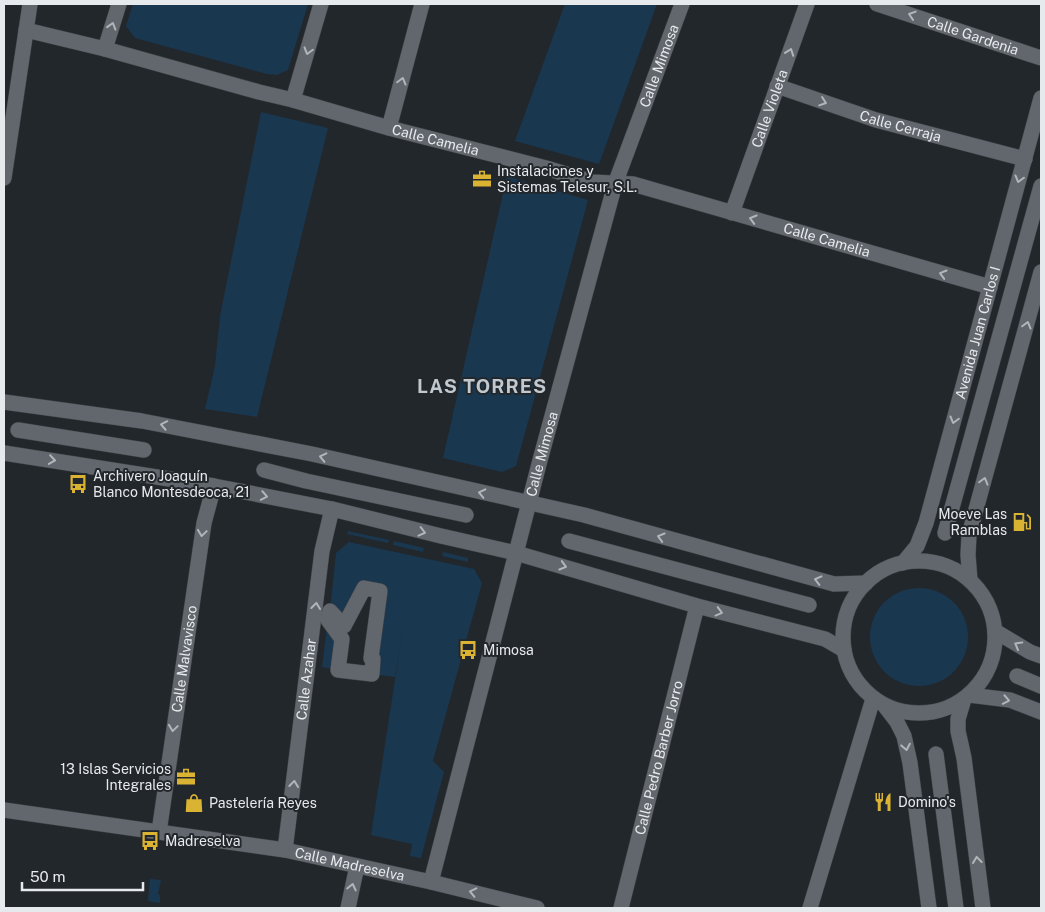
<svg xmlns="http://www.w3.org/2000/svg" width="1045" height="912" viewBox="0 0 1045 912" font-family="'Public Sans',sans-serif">
<style>
.green{fill:#1a3750}
.lines{fill:none;stroke-linecap:round;stroke-linejoin:round}
.minor-casing{stroke:#414448;stroke-width:16}
.minor{stroke:#61676d;stroke-width:15}
.oneway{stroke:#b1b6ba}
.labels{text-anchor:middle;dominant-baseline:central;stroke-width:4;stroke-linejoin:round;paint-order:stroke}
.street-label{font-size:14px;fill:#e7eaed;stroke:#22272c}
.poi-label{font-size:14px;fill:#e7eaed;stroke:#22272c;text-anchor:start}
.district-label{font-size:19px;font-weight:bold;letter-spacing:1px;fill:#c1c8ce;stroke:#22272c}
</style>
<rect width="100%" height="100%" fill="#22272c"/>
<path class="green" d="M133 4H308L288 70 277 75 267 74 135 38 126 26Z
M565 4H657L599 164 515 141Z
M261 112 328 128 257 417 205 409 215 366 220 316Z
M507 176 588 200 516 466 502 472 443 458Z
M348 531 389 540 388 543 347 534Z
M394 541 424 548 423 552 393 545Z
M349 542 474 569 482 583 433 761 444 772 421 858 410 856 412 844 371 835 403 628 395 677 372 674 380 591 364 587 344 626 330 611 336 553Z
M443 552 468 558V562L442 556Z
M870 637a49 49 0 1 1 98 0a49 49 0 1 1-98 0Z
M328 620 342 639 338 670 322 667Z
M150 879 161 880 158 894 160 895V903L148 901Z"/>
<g class="lines">
<g class="minor-casing">
<g id="minor">
<path id="s1" d="M877 4 1041 58"/>
<path id="s2" d="M26 30 105 49 259 92 293 100 389 128 546 168 592 182 633 184 990 287"/>
<path d="M105 49 119 4"/>
<path id="s3" d="M777 86 876 120 1025 159"/>
<path d="M293 100 321 4"/>
<path d="M389 128 422 4"/>
<path d="M4 178 30 4"/>
<path id="s4" d="M732 213 807 4"/>
<path d="M4 402 142 421 312 454 584 515 834 584 866 583"/>
<path d="M18 430 144 450"/>
<path d="M4 453 214 486 332 509 441 536 516 553 697 606 825 639 844 650"/>
<path d="M264 470 306 481 466 515"/>
<path d="M945 533 1041 186"/>
<path d="M569 541 809 605"/>
<circle cx="919" cy="637" r="76"/>
<path id="s5" d="M903 563 917 546 926 523 1041 98"/>
<path d="M970 580 968 555 969 535 1041 272"/>
<path d="M364 588 380 591 371 658 373 659 372 674 338 670 342 639 328 620 330 611 344 626Z"/>
<path d="M995 631 1030 652 1041 656"/>
<path d="M1017 676 1041 686"/>
<path d="M969 695 1010 700 1041 712"/>
<path d="M964 699 958 719V731L964 758 983 908"/>
<path d="M884 705 897 722 904 736 910 763 929 908"/>
<path d="M936 754 956 908"/>
<path id="s6" d="M4 810 285 850 431 882 537 908"/>
<path id="s7" d="M159 832 204 523 214 486"/>
<path id="s8" d="M285 850 322 551 332 509"/>
<path id="s9" d="M431 882 539 464 615 184 682 4"/>
<path d="M348 908 357 866"/>
<path id="s10" d="M621 908 697 606"/>
<path d="M810 908 873 699"/>
</g>
</g>
<use href="#minor" class="minor"/>
</g>
<defs><path id="oneway-chevron" d="M-2-3.5L2.5 0L-2 3.5" fill="none" stroke-width="1.6" stroke-linecap="round" stroke-linejoin="round" transform="scale(1.25)"/></defs>
<g class="oneway">
<use href="#oneway-chevron" transform="translate(912 15) rotate(-162)"/>
<use href="#oneway-chevron" transform="translate(112 26) rotate(-73)"/>
<use href="#oneway-chevron" transform="translate(308 51) rotate(106)"/>
<use href="#oneway-chevron" transform="translate(790 52) rotate(-70)"/>
<use href="#oneway-chevron" transform="translate(402 81) rotate(-75)"/>
<use href="#oneway-chevron" transform="translate(823 102) rotate(19)"/>
<use href="#oneway-chevron" transform="translate(1019 179) rotate(105)"/>
<use href="#oneway-chevron" transform="translate(753 219) rotate(-164)"/>
<use href="#oneway-chevron" transform="translate(943 274) rotate(-164)"/>
<use href="#oneway-chevron" transform="translate(1027 325) rotate(-75)"/>
<use href="#oneway-chevron" transform="translate(954 420) rotate(105)"/>
<use href="#oneway-chevron" transform="translate(164 425) rotate(-169)"/>
<use href="#oneway-chevron" transform="translate(323 457) rotate(-167)"/>
<use href="#oneway-chevron" transform="translate(52 460) rotate(8)"/>
<use href="#oneway-chevron" transform="translate(984 481) rotate(-74)"/>
<use href="#oneway-chevron" transform="translate(482 493) rotate(-167)"/>
<use href="#oneway-chevron" transform="translate(264 496) rotate(11)"/>
<use href="#oneway-chevron" transform="translate(422 532) rotate(14)"/>
<use href="#oneway-chevron" transform="translate(202 533) rotate(98)"/>
<use href="#oneway-chevron" transform="translate(661 537) rotate(-164)"/>
<use href="#oneway-chevron" transform="translate(563 566) rotate(16)"/>
<use href="#oneway-chevron" transform="translate(818 580) rotate(-166)"/>
<use href="#oneway-chevron" transform="translate(316 606) rotate(-83)"/>
<use href="#oneway-chevron" transform="translate(719 612) rotate(15)"/>
<use href="#oneway-chevron" transform="translate(1018 645) rotate(-150)"/>
<use href="#oneway-chevron" transform="translate(1006 700) rotate(11)"/>
<use href="#oneway-chevron" transform="translate(173 728) rotate(98)"/>
<use href="#oneway-chevron" transform="translate(906 747) rotate(79)"/>
<use href="#oneway-chevron" transform="translate(294 784) rotate(-83)"/>
<use href="#oneway-chevron" transform="translate(977 860) rotate(-97)"/>
<use href="#oneway-chevron" transform="translate(352 887) rotate(-77)"/>
<use href="#oneway-chevron" transform="translate(473 892) rotate(-167)"/>
</g>
<defs>
<g id="office-bare" transform="scale(1.5)"><path d="M-6-3h4V-5.5h4V-3h4V5H-6ZM-1-4.5V-3h2v-1.5ZM-6 0V1H6V0Z" fill="#dab333" stroke="#22272c" stroke-width="2.5" paint-order="stroke"/></g>
<g id="bus-bare" transform="scale(1.5)"><path d="M-5-6H5V4H4V6H2V4H-2V6H-4V4H-5ZM-3.5-4V0h7V-4ZM-3.5 1.2v1.5H-2V1.2ZM2 1.2v1.5H3.5V1.2Z" fill="#dab333" stroke="#22272c" stroke-width="2.5" paint-order="stroke"/></g>
<g id="fuel-bare" transform="scale(1.5)"><path d="M-5.5-6h7V0h2V4h1.3V-2.5L3-4.5l.8-.8L6-3V5H2.5V1h-1V6h-7ZM-4.2-4.7v3.2H.2V-4.7Z" fill="#dab333" stroke="#22272c" stroke-width="2.5" paint-order="stroke"/></g>
<g id="restaurant-bare" transform="scale(1.5)"><path d="M-5-6h1v4h1v-4h1v4h1v-4h1v5L-1.5 .5V6h-2V.5L-5-1ZM5-6V6H3V1.5H1.5Q1.5-4 5-6Z" fill="#dab333" stroke="#22272c" stroke-width="2.5" paint-order="stroke"/></g>
<g id="shop-bare" transform="scale(1.5)"><path d="M-5-2.5h2.3a2.7 3.5 0 0 1 5.4 0H5L5.5 6h-11ZM-1.5-2.5h3a1.5 2.3 0 0 0-3 0Z" fill="#dab333" stroke="#22272c" stroke-width="2.5" paint-order="stroke"/></g>
</defs>
<g fill-rule="evenodd">
<use href="#office-bare" x="482" y="179"/>
<use href="#bus-bare" x="78" y="484"/>
<use href="#fuel-bare" x="1022" y="522"/>
<use href="#bus-bare" x="468" y="650"/>
<use href="#office-bare" x="186" y="777"/>
<use href="#restaurant-bare" x="883" y="802"/>
<use href="#shop-bare" x="194" y="803"/>
<use href="#bus-bare" x="150" y="841"/>
</g>
<g class="labels">
<g class="street-label">
<text stroke="none"><textPath href="#s1" startOffset="101">Calle Gardenia</textPath></text>
<text stroke="none"><textPath href="#s9" startOffset="848">Calle Mimosa</textPath></text>
<text stroke="none"><textPath href="#s4" startOffset="111">Calle Violeta</textPath></text>
<text stroke="none"><textPath href="#s3" startOffset="130">Calle Cerraja</textPath></text>
<text stroke="none"><textPath href="#s2" startOffset="424">Calle Camelia</textPath></text>
<text stroke="none"><textPath href="#s2" startOffset="829">Calle Camelia</textPath></text>
<text stroke="none"><textPath href="#s5" startOffset="244">Avenida Juan Carlos I</textPath></text>
<text stroke="none"><textPath href="#s9" startOffset="442">Calle Mimosa</textPath></text>
<text stroke="none"><textPath href="#s7" startOffset="175">Calle Malvavisco</textPath></text>
<text stroke="none"><textPath href="#s8" startOffset="172">Calle Azahar</textPath></text>
<text stroke="none"><textPath href="#s10" startOffset="155">Calle Pedro Barber Jorro</textPath></text>
<text stroke="none"><textPath href="#s6" startOffset="350">Calle Madreselva</textPath></text>
</g>
<g class="poi-label">
<text x="497" y="171">Instalaciones y<tspan x="497" dy="16">Sistemas Telesur, S.L.</tspan></text>
<text x="93" y="476">Archivero Joaquín<tspan x="93" dy="16">Blanco Montesdeoca, 21</tspan></text>
<text x="1007" y="514" text-anchor="end">Moeve Las<tspan x="1007" dy="16">Ramblas</tspan></text>
<text x="483" y="650">Mimosa</text>
<text x="171" y="769" text-anchor="end">13 Islas Servicios<tspan x="171" dy="16">Integrales</tspan></text>
<text x="898" y="802">Domino's</text>
<text x="209" y="803">Pastelería Reyes</text>
<text x="165" y="841">Madreselva</text>
</g>
<g class="district-label">
<text x="482" y="386">LAS TORRES</text>
</g>
</g>
<rect width="1045" height="912" fill="none" stroke="#e7eaed" stroke-width="10"/>
<path d="M22 882v8h121v-8" fill="none" stroke="#e7eaed" stroke-width="2.5"/>
<text x="30" y="882" font-size="15" fill="#e7eaed" stroke="#22272c" stroke-width="4" paint-order="stroke">50 m</text>
</svg>
